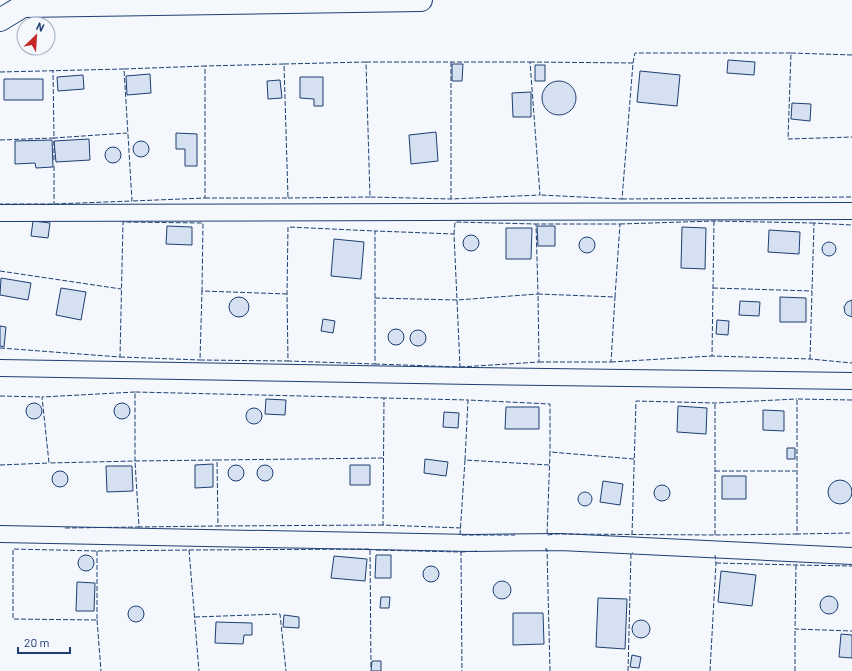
<svg xmlns="http://www.w3.org/2000/svg" width="852" height="671" viewBox="0 0 852 671" font-family="Barlow,sans-serif">
<style>
.building{fill:#d5e0f0;stroke:#1d3f73}
.lines{fill:none;stroke-linecap:round;stroke-linejoin:round}
.street-casing{stroke:#1d3f73;stroke-width:18}
.secondary-casing{stroke:#1d3f73;stroke-width:24}
.street{stroke:#f4f7fb;stroke-width:16}
.secondary{stroke:#f4f7fb;stroke-width:22}
.fence{stroke:#1d3f73;stroke-width:1;stroke-dasharray:5 2;stroke-linecap:butt}
</style>
<rect width="100%" height="100%" fill="#f4f7fb"/>
<path class="building" d="M728 60 755 62 754 75 727 73Z
M452 64H463L462 81H452Z
M535 65H545V81H535Z
M640 71 680 75 677 106 637 102Z
M150 74 151 93 127 95 126 76Z
M83 75 84 89 58 91 57 77Z
M300 77H323V106H314V99L300 98Z
M4 79H43V100H4Z
M280 80 282 98 268 99 267 81Z
M542 98a17 17 0 1 1 34 0a17 17 0 1 1-34 0Z
M531 92V117H513L512 93Z
M792 103 811 104 810 121 791 119Z
M436 132 438 161 411 164 409 135Z
M176 133 197 134V166H185V149H176Z
M89 139 90 160 56 162 54 141Z
M52 140 53 167 36 168 35 163 15 164V141Z
M133 149a8 8 0 1 1 16 0a8 8 0 1 1-16 0Z
M105 155a8 8 0 1 1 16 0a8 8 0 1 1-16 0Z
M33 221 50 223 48 238 31 236Z
M167 226 192 227V245L166 244Z
M537 226H555V246H538Z
M682 227 706 228 705 269 681 268Z
M506 228H532L531 259H506Z
M769 230 800 232 799 254 768 252Z
M463 243a8 8 0 1 1 16 0a8 8 0 1 1-16 0Z
M579 245a8 8 0 1 1 16 0a8 8 0 1 1-16 0Z
M334 239 364 242 361 279 331 276Z
M822 249a7 7 0 1 1 14 0a7 7 0 1 1-14 0Z
M1 278 31 283 28 300 0 295Z
M61 288 86 292 81 320 56 315Z
M229 307a10 10 0 1 1 20 0a10 10 0 1 1-20 0Z
M780 297 806 298V322H780Z
M852 300V317L847 315 845 313 844 307 847 302Z
M740 301 760 302 759 316 739 315Z
M323 319 335 321 333 333 321 331Z
M717 320 729 321 728 335 716 334Z
M0 326 6 327 4 347 0 346Z
M388 337a8 8 0 1 1 16 0a8 8 0 1 1-16 0Z
M410 338a8 8 0 1 1 16 0a8 8 0 1 1-16 0Z
M266 399 286 400 285 415 265 414Z
M26 411a8 8 0 1 1 16 0a8 8 0 1 1-16 0Z
M114 411a8 8 0 1 1 16 0a8 8 0 1 1-16 0Z
M678 406 707 408 706 434 677 432Z
M506 407H539V429H505Z
M246 416a8 8 0 1 1 16 0a8 8 0 1 1-16 0Z
M763 410 784 411V431L763 430Z
M444 412 459 413 458 428 443 427Z
M787 448H795V459H787Z
M425 459 448 462 446 476 424 473Z
M213 464V487L195 488V465Z
M257 473a8 8 0 1 1 16 0a8 8 0 1 1-16 0Z
M228 473a8 8 0 1 1 16 0a8 8 0 1 1-16 0Z
M350 465H370V485H350Z
M106 466H132L133 491 107 492Z
M52 479a8 8 0 1 1 16 0a8 8 0 1 1-16 0Z
M722 476H746V499H722Z
M828 492a12 12 0 1 1 24 0a12 12 0 1 1-24 0Z
M603 481 623 484 620 505 600 502Z
M654 493a8 8 0 1 1 16 0a8 8 0 1 1-16 0Z
M578 499a7 7 0 1 1 14 0a7 7 0 1 1-14 0Z
M78 563a8 8 0 1 1 16 0a8 8 0 1 1-16 0Z
M376 555H391V578H375Z
M334 556 367 559 365 581 331 578Z
M423 574a8 8 0 1 1 16 0a8 8 0 1 1-16 0Z
M721 571 756 575 752 606 718 602Z
M493 590a9 9 0 1 1 18 0a9 9 0 1 1-18 0Z
M77 582 95 583 94 611H76Z
M820 605a9 9 0 1 1 18 0a9 9 0 1 1-18 0Z
M381 597H390L389 608H380Z
M598 598 627 599 625 649 596 647Z
M128 614a8 8 0 1 1 16 0a8 8 0 1 1-16 0Z
M513 613H543L544 644 513 645Z
M284 615 299 617V628L283 627Z
M632 629a9 9 0 1 1 18 0a9 9 0 1 1-18 0Z
M216 622 252 623V635H244L243 644 215 643Z
M841 634 852 635V658L839 657Z
M632 655 641 657 639 668 630 667Z
M372 661H381V671H371Z"/>
<g class="lines">
<g class="street-casing">
<path id="street" d="M0 213 852 211
M0 368 473 376 852 381
M0 534 472 543 560 542 852 556"/>
</g>
<g class="secondary-casing">
<path id="secondary" d="M0 20 23 6 421 0"/>
</g>
<use href="#street" class="street"/>
<use href="#secondary" class="secondary"/>
<path class="fence" d="M791 53 852 55
M366 62H530L540 195 451 199 370 197Z
M451 62V199
M530 62 633 63 622 199 540 195
M633 63 635 53H791L788 139 852 137
M284 64 366 62
M124 69 205 66V198L132 201
M0 72 124 69 132 201 54 204H0
M0 140 54 138 53 70
M54 160V138L127 133
M54 166V204
M205 198H288L284 64 205 66
M288 198 370 197V196
M622 199 852 197
M714 221 712 356 810 359 852 363
M620 224 714 221 814 223
M0 271 121 289
M713 288 812 291
M287 294 202 291 200 360 288 361 287 294 288 227 375 231V364L288 361
M375 298 457 300 454 234 375 231
M0 348 120 357 123 222 203 223 202 291
M120 357 200 360
M810 359 814 223 852 225
M539 362H611L615 297
M611 362 712 356
M375 364 460 367 457 300 538 294 536 224 455 222 454 234
M460 367 539 362 538 294 615 297 620 224H536
M135 392 42 397 49 463 135 461V392L384 398
M0 396 42 397
M852 400 797 399V534L852 533
M634 459 550 452 547 535 556 534 715 535 797 534
M217 460 135 461 139 527 218 526
M465 460 460 535H515
M0 465 49 463
M549 465 465 460 468 400 550 404V452
M715 471H796
M383 525 218 526 217 460 383 458
M65 528 139 527
M461 528 383 525 384 398 468 400
M632 535 636 401 715 403 797 399
M715 535V403
M545 549H547L550 671
M189 550 370 549 371 667
M376 550 461 552 462 671
M97 551V620L13 619V549L97 551 189 550 199 671
M461 552 477 551
M716 563 796 565 852 566
M796 565 795 629 852 631
M195 617 280 614 286 671
M97 620 101 671
M628 671 631 553H633
M710 671 716 563 715 555
M795 671V629"/>
</g>
<g transform="translate(36 36) rotate(25)"><circle r="19" fill="#f4f7fb" stroke="#9eadc5"/>
<path d="M0-3L7 15L0 10L-7 15Z" fill="#c62828"/>
<text y="-6" font-size="11" font-weight="bold" text-anchor="middle" fill="#1d3f73">N</text>
</g>
<path d="M18 647v6h52v-6" fill="none" stroke="#1d3f73" stroke-width="2"/>
<text x="24" y="647" font-size="12" fill="#1d3f73" stroke="#f4f7fb" stroke-width="3" paint-order="stroke">20 m</text>
</svg>
